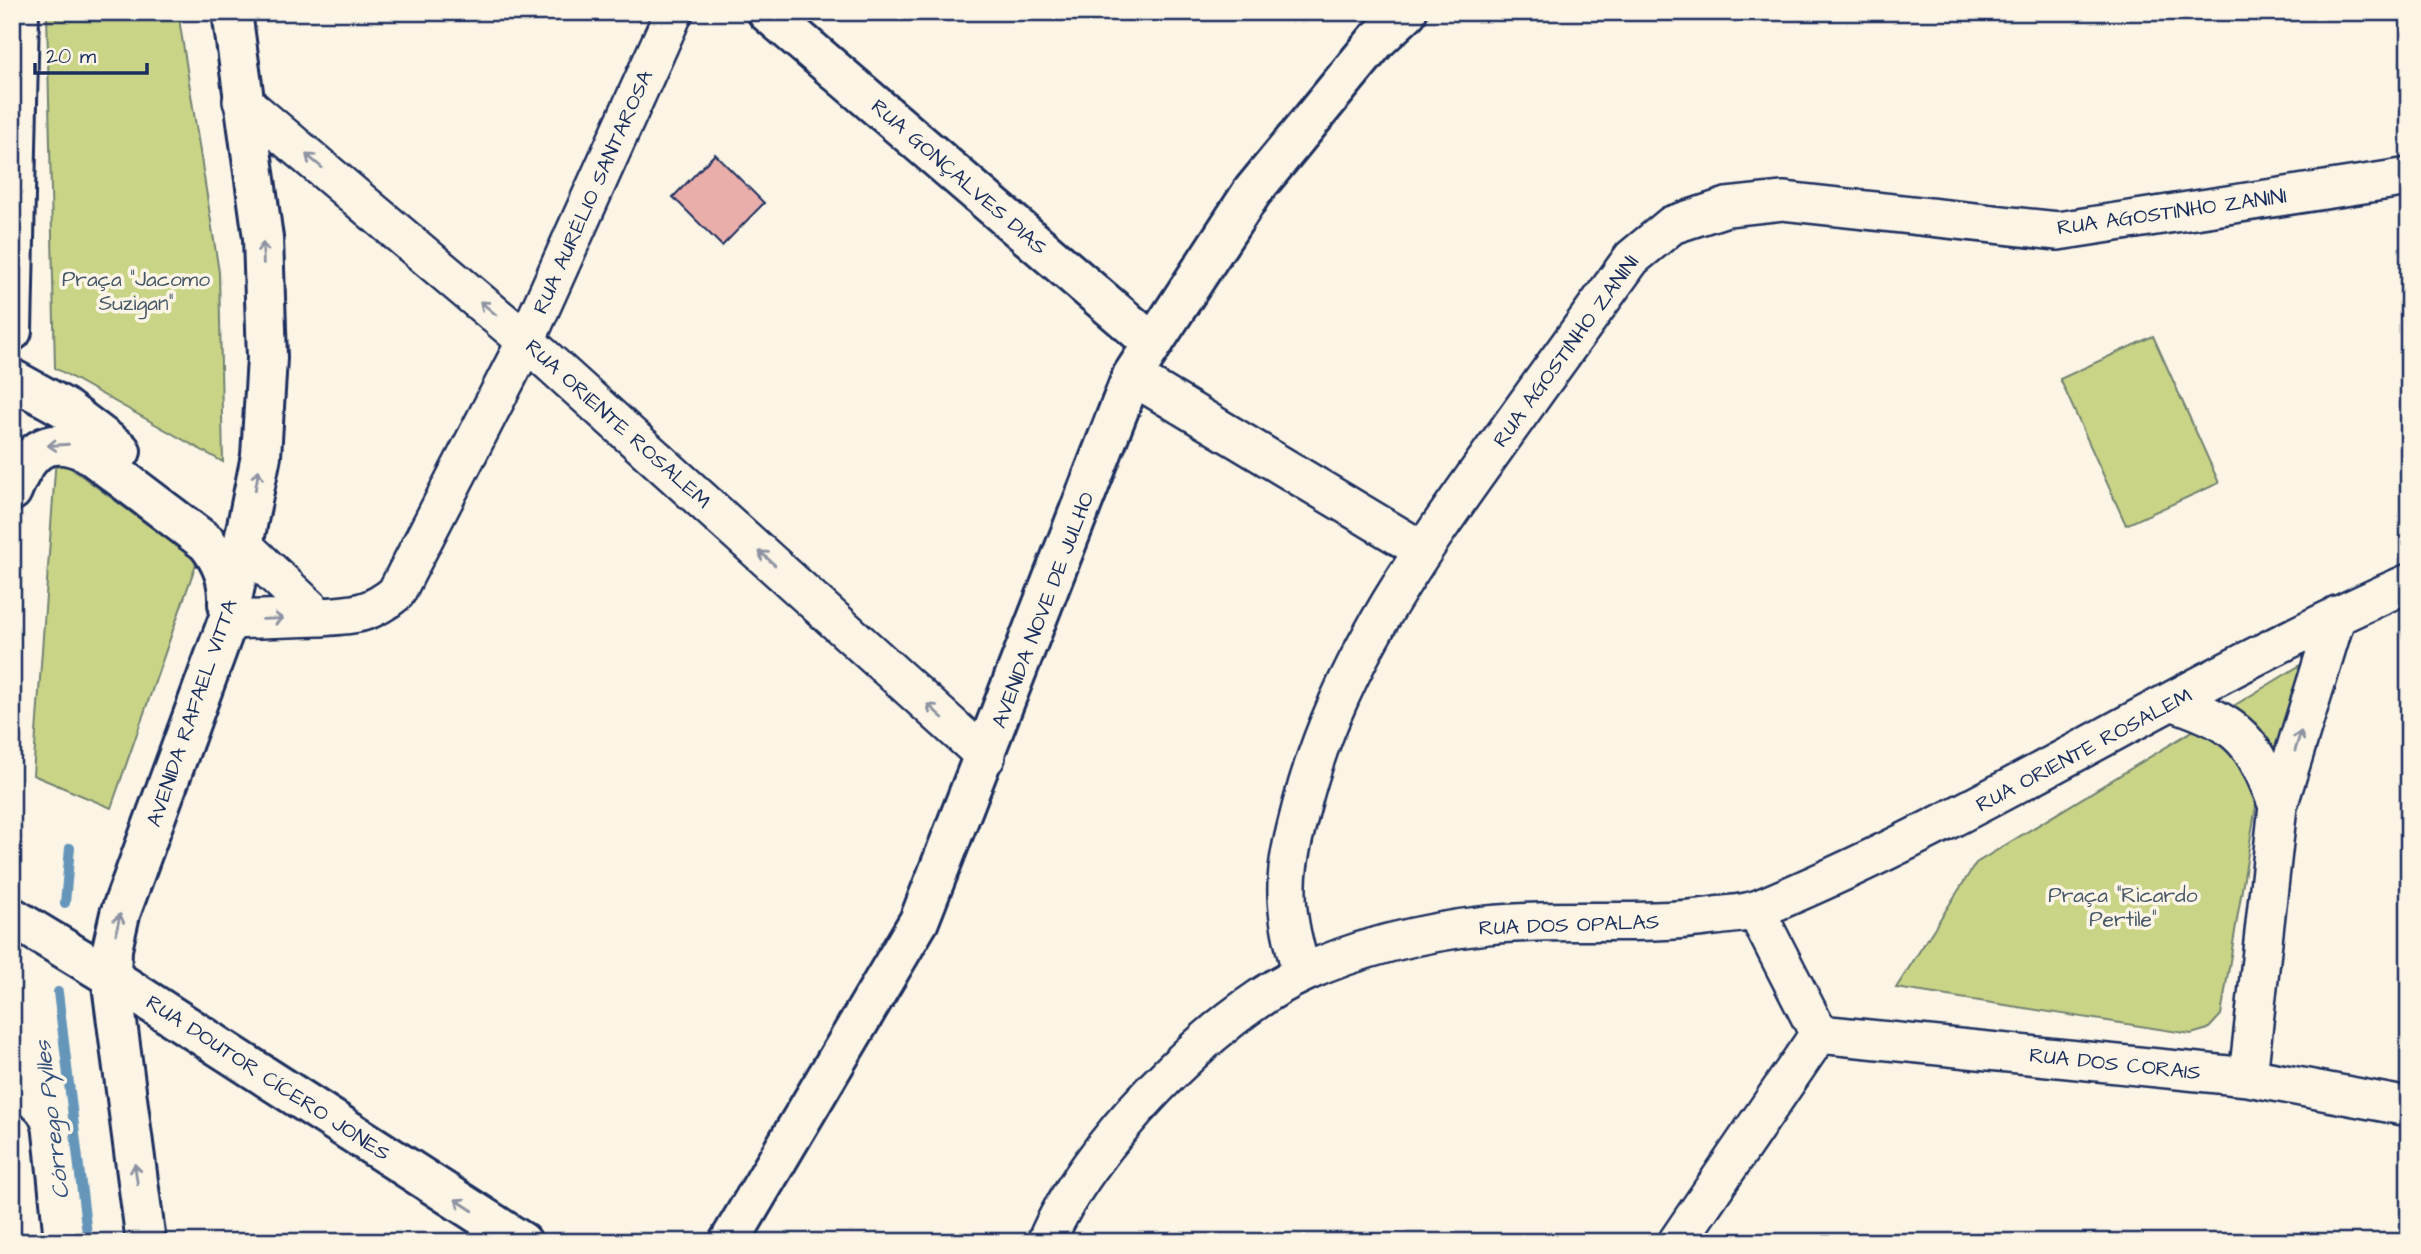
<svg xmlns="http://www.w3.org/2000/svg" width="2421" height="1254" viewBox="0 0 2421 1254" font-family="'Architects Daughter',sans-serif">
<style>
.green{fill:#c9d487;stroke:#728272;stroke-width:2}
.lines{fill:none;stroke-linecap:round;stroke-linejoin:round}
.stream{stroke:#6596ba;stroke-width:10}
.building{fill:#e9adaa;stroke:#1b2f5e;stroke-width:2}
.minor-casing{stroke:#1b2f5e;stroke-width:42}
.secondary-casing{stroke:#1b2f5e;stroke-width:44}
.minor{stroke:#fcf5e5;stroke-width:37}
.secondary{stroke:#fcf5e5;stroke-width:38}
.oneway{stroke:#8c92a2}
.labels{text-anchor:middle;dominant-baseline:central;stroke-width:7;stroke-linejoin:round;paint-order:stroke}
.street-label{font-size:21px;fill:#1b2f5e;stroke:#fcf5e5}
.park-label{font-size:21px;fill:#465868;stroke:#fcf5e5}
.water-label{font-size:23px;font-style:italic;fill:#34517d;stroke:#fcf5e5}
</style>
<rect width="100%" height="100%" fill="#fcf5e5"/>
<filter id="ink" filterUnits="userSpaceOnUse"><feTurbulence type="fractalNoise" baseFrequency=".0143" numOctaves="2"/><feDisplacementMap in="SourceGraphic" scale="14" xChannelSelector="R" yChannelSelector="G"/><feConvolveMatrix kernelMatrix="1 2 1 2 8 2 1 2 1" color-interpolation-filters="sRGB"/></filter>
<g filter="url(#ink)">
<path class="green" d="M47 12H181L180 25 219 272 223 462 55 368Z
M2153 336 2219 483 2126 525 2060 379Z
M56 457 197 561 111 808 33 775Z
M2317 655 2259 788 2221 1015 2208 1029 2191 1034 1896 988 1976 863Z"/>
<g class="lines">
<path class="stream" d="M65 903 70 848
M58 992 88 1242"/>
</g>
<path class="building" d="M715 154 764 203 722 246 673 197Z"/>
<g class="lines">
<g class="minor-casing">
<path id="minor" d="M242 101 526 341 986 757
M1132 376 1422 550
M245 547 319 617C352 615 370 615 396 593L526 341 674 12
M228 620 319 617
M2174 702C2243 726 2252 740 2278 806
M1302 974C1294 945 1286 916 1287 886 1287 860 1295 832 1301 808 1334 675 1411 565 1490 455 1537 389 1584 324 1632 258L1672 225 1727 207 1783 201 2058 231 2409 177
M1819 1034 2248 1077 2409 1107
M2248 1077 2278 806 2337 615
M1046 1242C1084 1150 1213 1014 1304 973 1360 947 1426 932 1487 925 1562 917 1639 927 1715 916 1730 914 1747 914 1761 908 1985 815 2187 680 2409 583
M1677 1242 1819 1034 1756 911"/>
</g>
<g class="secondary-casing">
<path id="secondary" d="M767 12 1151 342
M12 331 19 12
M12 379 63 407 121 451
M12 491C28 452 45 433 87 452L207 543C222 562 229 580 228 604
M12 917 111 977 522 1242
M12 1134 23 1242
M146 1242 111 977 112 949 120 914 228 620 261 456 267 358 263 238 232 12
M729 1242 919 921 1132 376 1252 192 1376 41 1407 12"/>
</g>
<use href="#minor" class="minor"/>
<use href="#secondary" class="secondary"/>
</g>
<defs><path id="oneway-shaft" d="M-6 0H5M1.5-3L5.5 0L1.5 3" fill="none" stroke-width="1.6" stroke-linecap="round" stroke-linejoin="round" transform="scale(1.75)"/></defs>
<g class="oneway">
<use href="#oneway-shaft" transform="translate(314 161) rotate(-140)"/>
<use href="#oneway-shaft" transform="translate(263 253) rotate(-92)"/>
<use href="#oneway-shaft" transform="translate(488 308) rotate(-140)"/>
<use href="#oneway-shaft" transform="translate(58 445) rotate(176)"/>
<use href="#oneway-shaft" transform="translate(257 480) rotate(-80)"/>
<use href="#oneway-shaft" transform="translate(767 558) rotate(-138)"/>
<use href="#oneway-shaft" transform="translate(273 619) rotate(-2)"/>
<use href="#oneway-shaft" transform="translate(935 711) rotate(-138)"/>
<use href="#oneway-shaft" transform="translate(2298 741) rotate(-73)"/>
<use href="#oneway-shaft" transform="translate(118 924) rotate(-78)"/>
<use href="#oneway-shaft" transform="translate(136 1174) rotate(-98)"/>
<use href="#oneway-shaft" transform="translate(464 1205) rotate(-147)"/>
</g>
</g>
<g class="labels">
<g class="street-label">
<text transform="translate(959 177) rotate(41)">RUA GONÇALVES DIAS</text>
<text transform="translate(593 192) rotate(-66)">RUA AURÉLIO SANTAROSA</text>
<text transform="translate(2172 212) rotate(-8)">RUA AGOSTINHO ZANINI</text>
<text transform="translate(1566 351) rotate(-54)">RUA AGOSTINHO ZANINI</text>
<text transform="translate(618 424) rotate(42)">RUA ORIENTE ROSALEM</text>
<text transform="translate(1043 610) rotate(-69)">AVENIDA NOVE DE JULHO</text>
<text transform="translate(192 713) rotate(-71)">AVENIDA RAFAEL VITTA</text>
<text transform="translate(2084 750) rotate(-28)">RUA ORIENTE ROSALEM</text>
<text transform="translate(1569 925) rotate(-2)">RUA DOS OPALAS</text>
<text transform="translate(2115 1064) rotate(6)">RUA DOS CORAIS</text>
<text transform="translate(268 1078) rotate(33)">RUA DOUTOR CÍCERO JONES</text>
</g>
<g class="park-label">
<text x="136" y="279">Praça "Jacomo<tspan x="136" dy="24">Suzigan"</tspan></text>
<text x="2123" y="895">Praça "Ricardo<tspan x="2123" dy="24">Pertile"</tspan></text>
</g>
<g class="water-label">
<text transform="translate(52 1120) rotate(-97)">Córrego Pylles</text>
</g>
</g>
<rect width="2421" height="1254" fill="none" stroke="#fcf5e5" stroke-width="42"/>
<rect x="21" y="21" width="2379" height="1212" fill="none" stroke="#1b2f5e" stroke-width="2.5" filter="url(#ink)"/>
<path d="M35 63v10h112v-10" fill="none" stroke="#1b2f5e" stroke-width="3.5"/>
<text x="46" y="63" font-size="21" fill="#1b2f5e" stroke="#fcf5e5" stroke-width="5" paint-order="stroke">20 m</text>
</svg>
